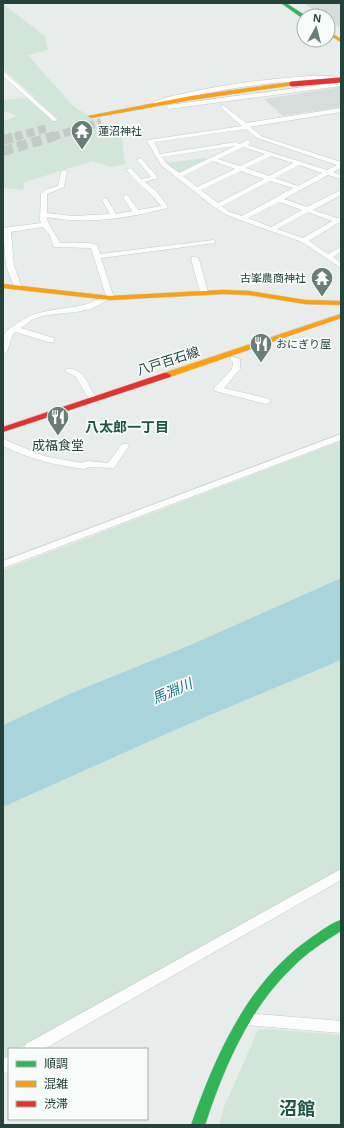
<svg xmlns="http://www.w3.org/2000/svg" width="344" height="1128" viewBox="0 0 344 1128" font-family="Arial,'Noto Sans JP',sans-serif">
<style>
.built{fill:#d6dedb}
.green{fill:#d1e6d8}
.water{fill:#a9d4db}
.lines{fill:none;stroke-linecap:round;stroke-linejoin:round}
.secondary-tunnel-far1{stroke:#c1cbc8;stroke-width:8;stroke-dasharray:8 4;stroke-linecap:butt}
.secondary-tunnel{stroke:#c1cbc8;stroke-width:10;stroke-dasharray:10 5;stroke-linecap:butt}
.street-casing{stroke:#c5cac8;stroke-width:1}
.fast-casing{stroke:#c3cbc8;stroke-width:1}
.slow-casing{stroke:#c3cbc8;stroke-width:1}
.jam-casing{stroke:#c3cbc8;stroke-width:1}
.street{fill:#fcfcfc;fill-rule:evenodd}
.fast{fill:#30b455;fill-rule:evenodd}
.slow{fill:#ff9f0a;fill-rule:evenodd}
.jam{fill:#e5322d;fill-rule:evenodd}
.jam-bridge-casing{stroke:#c3cbc8;stroke-width:5.5;stroke-linecap:butt}
.jam-bridge{stroke:#e5322d;stroke-width:5}
.labels{text-anchor:middle;dominant-baseline:central;stroke-width:3.5;stroke-linejoin:round;paint-order:stroke}
.far-poi-label{font-size:11px;fill:#24423a;stroke:#f7fbf9;text-anchor:start}
.street-label{font-size:13px;fill:#24423a;stroke:#f7fbf9}
.poi-label{font-size:13px;fill:#24423a;stroke:#f7fbf9}
.neighbourhood-label{font-size:14px;font-weight:bold;fill:#1f5548;stroke:#f7fbf9}
.water-label{font-size:14px;font-style:italic;fill:#1c6f80;stroke:#f7fbf9}
.near-quarter-label{font-size:18px;font-weight:bold;fill:#1f5548;stroke:#f7fbf9}
</style>
<rect width="100%" height="100%" fill="#e8edeb"/>
<path class="built" d="M303 3H341V28L328 20V16H323Z
M341 87V107L283 116 264 99Z"/>
<path class="green" d="M3 4 45 36 48 50 28 55 72 105 122 137 125 164 110 167 93 161 25 182 23 190 3 188V121L17 116 8 112 3 113V100L35 97 3 69Z
M204 158 207 160 180 173H177L167 163Z
M341 441V578L188 646 74 692 3 725V570Z
M341 660V868L17 1049H9V1054L3 1057V807L175 730Z
M266 1029 341 1035V1125H219L223 1109 258 1030Z"/>
<path class="water" d="M341 578V660L175 730 3 807V725L74 692 188 646Z"/>
<g class="lines">
<path class="secondary-tunnel-far1" d="M15 137 47 128
M52 137 101 122"/>
<path class="secondary-tunnel" d="M3 140 19 136
M3 151 55 136"/>
<g class="street-casing">
<path id="street" d="M3 71 57 119V121H53L3 76Z
M311 76H333L336 78 333 80C272 80 214 90 155 105L152 103C160 98 173 96 182 94 224 84 267 79 311 76Z
M341 82V86L169 109 166 107 169 105Z
M223 105 246 123 341 108V112L250 127 261 136 341 162V168L333 172 341 175V179L328 175 284 199 307 207 341 190V195L313 210 337 218 341 217V224L338 223 309 241 328 254 341 247V252L333 257 341 263V268L302 242 240 220 225 214 214 207 161 165 147 141 148 140 242 126 221 108V106ZM246 129 257 138 337 165 327 170 248 145 251 142 248 140 239 144 236 142 160 154 154 142ZM235 146 179 173 166 163 162 157ZM243 147 265 154 240 166 218 159ZM271 156 293 163 269 176 246 168ZM213 161 235 169 197 187 183 176ZM299 165 322 173 298 186 275 178ZM241 171 264 179 218 203 201 190ZM270 181 293 188 242 216 229 212 222 206ZM279 202 302 210 271 227 248 218ZM308 212 332 221 303 238 277 229Z
M140 158 142 159 158 178 145 182 157 192 168 207 167 208C129 218 87 225 47 217 47 224 56 235 60 243H89L97 245 100 254 213 240 215 241V243L101 258 114 298 113 300 107 299C89 316 61 311 39 317 32 319 26 324 21 328L54 338V342H48L16 332 13 334 7 352 3 354C3 348 2 339 5 333 7 330 12 327 15 325 37 308 58 311 83 305 91 304 100 296 106 296L91 248 54 247 49 234 43 227 11 232 14 266 22 287 18 289H15L6 266 3 228 41 223 40 220 41 194 45 190 58 186 61 172 64 170 67 172 64 187 47 194V213L73 216 110 214 102 200 105 198 107 199 116 214 132 211 123 197 126 195 128 196 138 210 161 206C151 192 136 183 126 169L131 168 141 179 151 177 137 160Z
M192 257H195L199 259 208 292 207 294H201L200 292 191 259Z
M231 357H234L240 359V369L224 388 269 399 270 401 269 403 266 404 215 391 214 389 215 387 232 369 233 362 230 359Z
M66 369C84 366 89 388 97 399L96 401H90L76 377 65 371Z
M341 434V440L3 568V561Z
M3 439 44 456 82 463 87 461 108 463 122 444H128L129 446 114 468 89 467 84 469C55 465 29 459 3 446Z
M341 869V880L44 1049H24L26 1044Z
M246 1013 341 1021V1033L246 1025 241 1024 239 1019 241 1014Z
M9 1056V1071L3 1074V1059Z"/>
</g>
<g class="fast-casing">
<path id="fast" d="M281 3H286L306 16H304V18H302Z
M341 920V931C324 942 306 953 292 968 248 1010 224 1068 205 1125H191C216 1054 248 981 312 937 321 931 331 923 341 920Z"/>
</g>
<g class="slow-casing">
<path id="slow" d="M328 31 341 39V42L328 34Z
M292 82 294 83V85L191 100 91 118 88 116 191 96Z
M3 284 110 296 223 290 249 291 305 300 341 301V305L305 304 249 295 223 294 110 300 3 288Z
M341 314V318L170 377H167L163 375 164 373Z"/>
</g>
<g class="jam-casing">
<path id="jam" d="M164 373H167L171 375 170 377 3 432V427Z"/>
</g>
<use href="#street" class="street"/>
<use href="#fast" class="fast"/>
<use href="#slow" class="slow"/>
<use href="#jam" class="jam"/>
<g class="jam-bridge-casing">
<path id="jam-bridge" d="M292 84 341 80"/>
</g>
<use href="#jam-bridge" class="jam-bridge"/>
</g>
<defs>
<g id="temple-pin" transform="scale(1.15)"><path d="M0 17L-7.5 6A9.5 9.5 0 1 1 7.5 6Z" fill="#697e78" stroke="#f7fbf9"/><path d="M0-6L5-2H3V0L6.5 2.5H4V6H1.5V3h-3V6H-4V2.5H-6.5L-3 0V-2H-5Z" fill="#fff"/></g>
<g id="restaurant-pin" transform="scale(1.15)"><path d="M0 17L-7.5 6A9.5 9.5 0 1 1 7.5 6Z" fill="#697e78" stroke="#f7fbf9"/><path d="M-5-6h1v4h1v-4h1v4h1v-4h1v5L-1.5 .5V6h-2V.5L-5-1ZM5-6V6H3V1.5H1.5Q1.5-4 5-6Z" fill="#fff"/></g>
</defs>
<g fill-rule="evenodd">
<use href="#temple-pin" x="82" y="131"/>
<use href="#temple-pin" x="322" y="278"/>
<use href="#restaurant-pin" x="261" y="344"/>
<use href="#restaurant-pin" x="58" y="417"/>
</g>
<g class="labels">
<g class="far-poi-label">
<text x="98" y="131">蓮沼神社</text>
<text x="306" y="278" text-anchor="end">古峯農商神社</text>
<text x="276" y="344">おにぎり屋</text>
</g>
<g class="street-label">
<text transform="translate(168 361) rotate(-18)">八戸百石線</text>
</g>
<g class="poi-label">
<text x="58" y="445">成福食堂</text>
</g>
<g class="neighbourhood-label">
<text x="127" y="427">八太郎一丁目</text>
</g>
<g class="water-label">
<text transform="translate(172 691) rotate(-24)">馬淵川</text>
</g>
<g class="near-quarter-label">
<text x="297" y="1109">沼館</text>
</g>
</g>
<rect width="344" height="1128" fill="none" stroke="#24423a" stroke-width="8"/>
<rect x="8" y="1048" width="140" height="72" fill="#f7fbf9" stroke="#a3b1ad"/>
<rect x="16" y="1061" width="20" height="6" fill="#30b455" stroke="#a3b1ad"/>
<text x="44" y="1068" font-size="12" fill="#24423a">順調</text>
<rect x="16" y="1081" width="20" height="6" fill="#ff9f0a" stroke="#a3b1ad"/>
<text x="44" y="1088" font-size="12" fill="#24423a">混雑</text>
<rect x="16" y="1101" width="20" height="6" fill="#e5322d" stroke="#a3b1ad"/>
<text x="44" y="1108" font-size="12" fill="#24423a">渋滞</text>
<g transform="translate(316 28) rotate(7)"><circle r="19" fill="#f7fbf9" stroke="#a3b1ad"/>
<path d="M0-3L7 15L0 10L-7 15Z" fill="#697e78"/>
<text y="-6" font-size="11" font-weight="bold" text-anchor="middle" fill="#24423a">N</text>
</g>
</svg>
